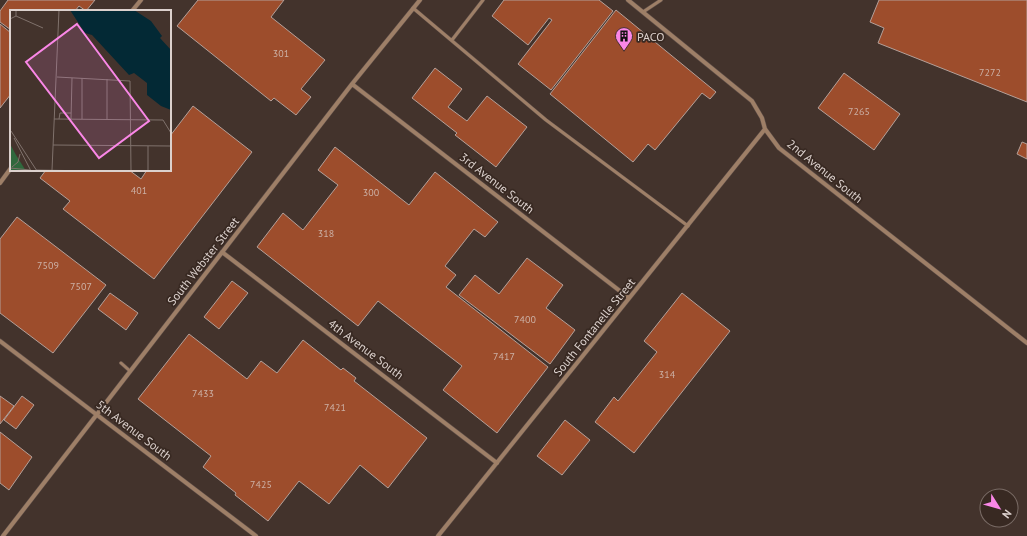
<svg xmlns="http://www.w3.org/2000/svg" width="1027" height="536" viewBox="0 0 1027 536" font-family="'PT Sans',sans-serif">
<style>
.building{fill:#9d4d2c;stroke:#b4a099}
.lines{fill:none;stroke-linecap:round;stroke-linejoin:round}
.service-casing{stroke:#5f4f49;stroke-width:4}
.minor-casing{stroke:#5f4f49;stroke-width:5}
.service{stroke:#9e7f67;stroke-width:3}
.minor{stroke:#9e7f67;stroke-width:4}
.labels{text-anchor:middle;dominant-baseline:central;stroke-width:3.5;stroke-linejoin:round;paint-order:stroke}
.number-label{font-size:10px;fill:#ccb0a5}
.poi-label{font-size:12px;fill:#dcd1cd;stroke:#382922;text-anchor:start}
.street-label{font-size:12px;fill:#dcd1cd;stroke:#382922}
.inset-road{fill:none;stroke:#80726c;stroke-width:1}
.view{fill:#fa87e7;fill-opacity:0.15;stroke:#fa87e7;stroke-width:2}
.inset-edge{fill:none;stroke:#dcd1cd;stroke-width:2}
</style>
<rect width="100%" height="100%" fill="#43332c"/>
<path class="building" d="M8 0H95L86 11 79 6 75 11H11V30L0 22V11Z
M198 0H284L271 17 325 60 301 89 311 97 296 115 274 98 271 101 177 26Z
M504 0H599L613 11 551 90 518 64 552 20 549 18 528 45 492 16Z
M879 0H1027V102L878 43 884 28 870 22Z
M616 10 716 92 710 99 702 93 655 150 648 144 633 162 550 94Z
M0 24 11 33V94L0 108Z
M435 68 462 89 448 107 467 121 487 96 527 127 496 167 455 135 457 133 412 98Z
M844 73 900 114 874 150 818 108Z
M193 106 252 152 154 279 63 209 70 201 40 178 46 170H129L141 179 147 170H170V136Z
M1022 142 1027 144V159L1017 154Z
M335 147 409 205 435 172 498 222 485 237 474 229 445 266 456 275 446 287 548 367 497 433 443 390 462 366 378 301 358 326 257 247 283 213 303 230 338 185 318 170Z
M17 217 106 285 53 353 0 313V239Z
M527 258 563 285 546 308 575 330 550 364 459 295 475 275 499 294Z
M232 281 248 293 219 329 204 317Z
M110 293 138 313 126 330 98 309Z
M682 293 730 331 634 453 595 422 614 397 618 401 657 352 644 341Z
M189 334 247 379 261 361 277 373 303 340 341 370 343 368 356 378 354 381 427 438 388 488 360 465 329 504 299 481 268 521 235 495 236 493 203 467 211 456 138 399Z
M0 396 14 406 0 424Z
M22 396 34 405 16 429 4 420Z
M565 420 590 440 562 475 537 456Z
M0 432 32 457 9 490 0 483Z"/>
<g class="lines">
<g class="service-casing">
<path id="service" d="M413 8 546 120 688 226
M643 12 661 0
M452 40 483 0
M121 363 130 371"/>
</g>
<g class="minor-casing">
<path id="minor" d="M628 0 752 101 762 118 765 129 779 148 1027 343
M132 11 141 0
M352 84 629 298
M0 183 11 168
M222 252 497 463
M0 341 256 536
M3 536 352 84 420 0
M438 536 765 129"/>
</g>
<use href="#service" class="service"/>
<use href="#minor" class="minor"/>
</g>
<defs>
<g id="building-pin" transform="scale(0.9)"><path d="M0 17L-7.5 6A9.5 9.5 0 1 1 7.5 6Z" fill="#fa87e7" stroke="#382922"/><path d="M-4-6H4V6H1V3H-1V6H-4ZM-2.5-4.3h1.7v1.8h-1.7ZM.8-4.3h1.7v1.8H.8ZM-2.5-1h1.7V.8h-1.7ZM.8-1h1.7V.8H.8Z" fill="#111"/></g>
</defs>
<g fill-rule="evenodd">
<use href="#building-pin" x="624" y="36"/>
</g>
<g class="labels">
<g class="number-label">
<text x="281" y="53">301</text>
<text x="990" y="72">7272</text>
<text x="859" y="111">7265</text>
<text x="139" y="190">401</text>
<text x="371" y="192">300</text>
<text x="326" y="233">318</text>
<text x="48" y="265">7509</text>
<text x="81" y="286">7507</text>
<text x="525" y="319">7400</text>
<text x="504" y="356">7417</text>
<text x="667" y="374">314</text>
<text x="203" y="393">7433</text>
<text x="335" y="407">7421</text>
<text x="261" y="484">7425</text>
</g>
<g class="poi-label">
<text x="637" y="36">PACO</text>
</g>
<g class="street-label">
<text transform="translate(825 171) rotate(39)">2nd Avenue South</text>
<text transform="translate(497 183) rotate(38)">3rd Avenue South</text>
<text transform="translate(203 261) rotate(-52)">South Webster Street</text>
<text transform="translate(594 327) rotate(-51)">South Fontanelle Street</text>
<text transform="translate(366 349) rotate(37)">4th Avenue South</text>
<text transform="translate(134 430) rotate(37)">5th Avenue South</text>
</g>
</g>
<g transform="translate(10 10)">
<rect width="161" height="161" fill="#43332c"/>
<path d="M0 134 6 145 16 161H0Z" fill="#2f683d"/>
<path d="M60 0H124L141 11 152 26 150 28 161 40V100L151 96 137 85V73L124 63 119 65 82 25 75 23Z" fill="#032935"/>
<path class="inset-road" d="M6 6 33 18M0 9 6 6V0M47 67 120 71 121 161M44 109 153 110 161 123M49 109 50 103H61M61 109 62 68M72 109V68M97 110V69M1 121 27 161M4 128 21 161M43 135 161 136M138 136V161M2 157 8 152 10 144M0 158 20 160M26 160 84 161M42 160 49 0"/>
<path class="view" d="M67 14 139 111 89 148 16 52Z"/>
<rect width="161" height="161" class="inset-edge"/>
</g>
<g transform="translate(999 508) rotate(127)"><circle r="19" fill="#382922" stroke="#7a6c66"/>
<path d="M0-3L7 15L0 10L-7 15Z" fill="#fa87e7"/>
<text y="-6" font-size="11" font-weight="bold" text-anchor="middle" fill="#dcd1cd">N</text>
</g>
</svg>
